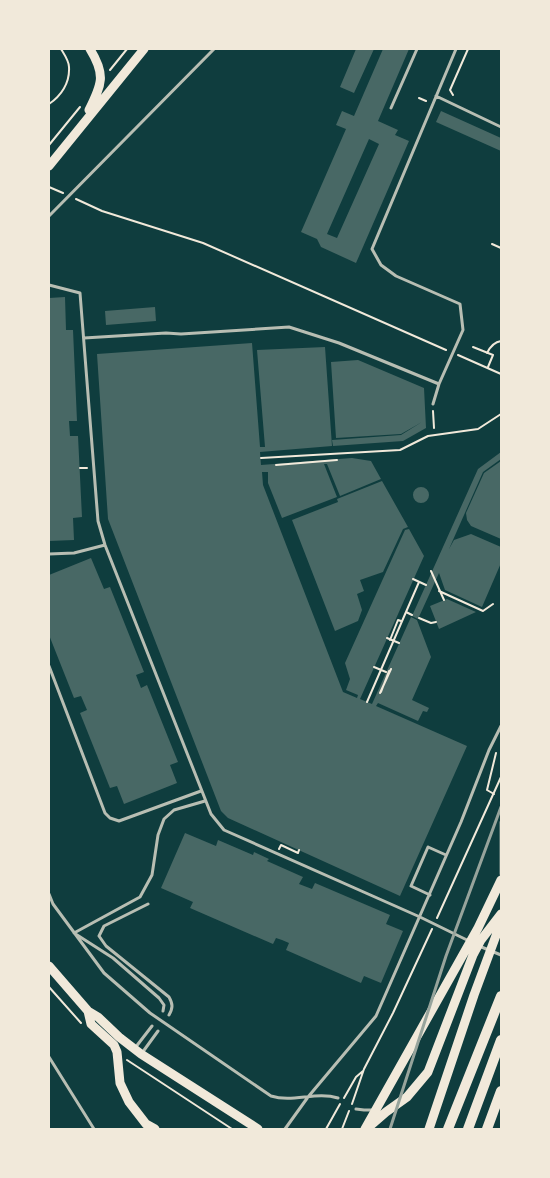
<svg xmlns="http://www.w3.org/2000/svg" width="550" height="1178" viewBox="0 0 550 1178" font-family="Montserrat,sans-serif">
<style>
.building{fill:#486865;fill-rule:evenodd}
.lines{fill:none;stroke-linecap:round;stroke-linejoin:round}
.path{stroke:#f1e9da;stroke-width:2}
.service{stroke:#b8beb3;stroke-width:3}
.primary{stroke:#f1e9da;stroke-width:9}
.motorway{stroke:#f1e9da;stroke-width:10}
.rail{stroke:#97a49c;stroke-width:3}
</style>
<rect width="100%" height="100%" fill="#0f3d3e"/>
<path class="building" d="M356 49H374L354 93 340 87Z
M383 49H409L378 121 398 130 395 135 409 141 356 263 321 247 317 239 301 232 346 129 336 125 342 111 354 116ZM369 139 379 144 337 238 327 234Z
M441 111 501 138V151L436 122Z
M65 297 66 330H73L77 421H69L70 436H78L82 517 73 518 74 540 49 541V298Z
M155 307 156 321 106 325 105 311Z
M252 343 260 447H265L257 350 325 347 332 446 260 452 261 465 352 458 371 461 381 479 340 496 327 464H324L337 497 282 518 268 483V472H262L263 485 343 692 357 698 358 695 346 690 350 679 345 663 405 530 409 529 424 556 360 699 372 704 411 617 417 620 431 657 412 700 429 708 427 712 423 711 418 721 378 703 376 706 467 746 400 896 228 818 221 811 108 519 97 354Z
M358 360 424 388 426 428 403 441 333 446 332 440 401 435 422 422 401 434 336 438 331 362Z
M501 452V459L483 472 449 549 454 540 471 534 501 547V563L482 607 445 590 439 573 418 619 412 616 478 469Z
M501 461V539L471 526 467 520 466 513 484 473Z
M382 481 408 527 403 529 383 572 360 580 364 591 357 594 362 610 358 621 335 631 292 520 338 502 337 499Z
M413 495a8 8 0 1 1 16 0a8 8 0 1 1-16 0Z
M91 558 104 589 110 587 144 672 136 675 141 688 147 685 178 762 170 765 177 783 124 804 117 786 110 788 80 713 87 710 81 696 74 698 49 635V575Z
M447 599 476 612 439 629 430 606Z
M185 833 216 846 218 840 253 855 254 852 269 859 267 861 303 877 299 884 312 889 315 883 390 915 386 924 403 931 381 983 364 976 361 983 286 950 289 943 282 940 276 938 273 944 190 908 193 902 161 888Z"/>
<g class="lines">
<path class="path" d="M110 70 127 49
M453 95 450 90 468 49
M419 98 426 101
M49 104C61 96 70 83 69 67 69 61 64 54 61 49
M49 145 80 107
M49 187 63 193
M76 199 102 211 203 243 446 350
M492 244 501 248
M473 347 493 355 488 367
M487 353C490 347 494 342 501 341
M458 355 501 374
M433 411 434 428
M261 458 400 450 428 436 478 429 501 414
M276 465 337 460
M80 468H87
M431 571 444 600
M413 579 426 585
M439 591 483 611 493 604
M406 612 412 615
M419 618 431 623 436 622
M387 638 399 643
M390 640 398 620 401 621
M374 667 386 672
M381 692 389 671
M380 693 391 669
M367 702 419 582
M494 794 487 790 496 753
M279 849 281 845 298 853 299 850
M437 918 501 777
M49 987 81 1023
M127 1060 232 1129
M344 1098 356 1077 363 1071
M352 1104 364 1069 393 1013 432 929
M326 1129 340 1104
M342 1129 349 1111"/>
<path class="service" d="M436 96 501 127
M391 108 417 49
M49 216 214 49
M49 285 80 293 98 521 105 545 211 814 224 830 420 917 469 941
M84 338 166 333 181 334 289 327 339 343 439 384
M433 404 439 384 463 330 460 304 396 276 381 265 372 249 456 49
M49 554 74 553 105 545
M49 666 105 813 110 818 119 821 201 791
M49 894 53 904 104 973 150 1013 271 1096C293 1103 316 1091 338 1098
M430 895 411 886 428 847 446 855
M148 904 104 926 99 936 106 946 169 997C173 1004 173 1008 169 1015
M479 946 501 955
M163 1011 164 1005 159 998 113 958 74 933 140 897 152 875 158 835 164 819 174 810 205 801
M135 1048 152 1026
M142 1053 158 1031
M49 1057 94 1129
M356 1109 364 1110H373
M285 1129 308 1097 376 1016 461 822 489 750 501 726"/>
<path class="primary" d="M89 110C102 84 106 75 90 49
M49 166 144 49
M49 966 88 1011 98 1017 119 1037 141 1054 258 1129
M88 1011 91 1024 114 1045 117 1052 120 1083 129 1102 146 1124 155 1129
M371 1125 386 1112 407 1097 428 1072 473 955 481 940 501 914
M365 1129 478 928 501 880
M429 1129 474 995 501 922"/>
<path class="motorway" d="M448 1129 501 996
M468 1129 501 1040
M487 1129 501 1091"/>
<path class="rail" d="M501 822V874
M390 1129 446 956 501 807"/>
</g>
<rect width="550" height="1178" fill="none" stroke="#f1e9da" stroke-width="100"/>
</svg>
